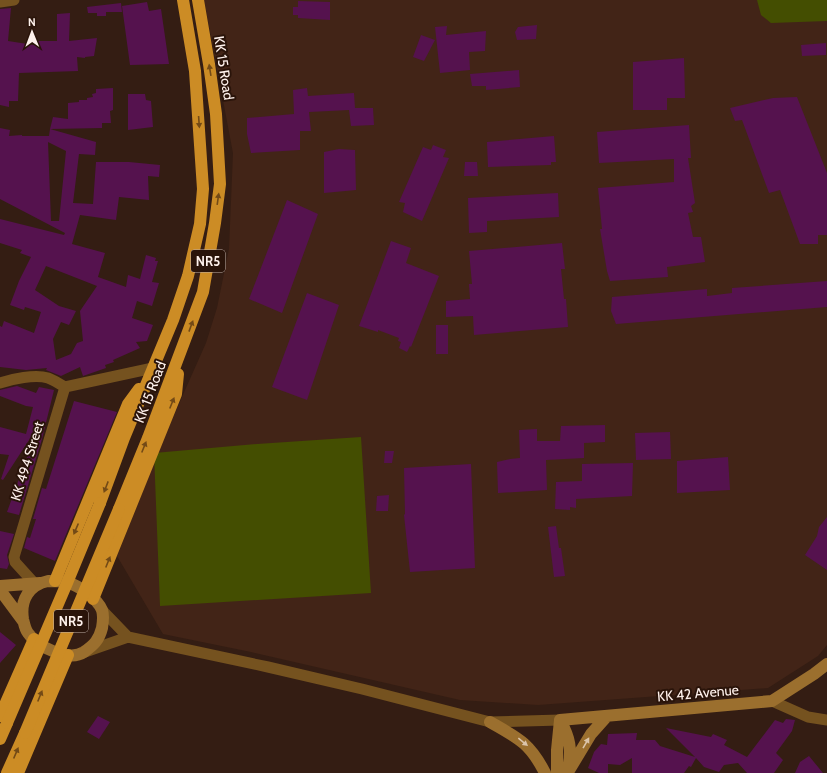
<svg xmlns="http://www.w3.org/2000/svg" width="827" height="773" viewBox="0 0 827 773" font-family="Cabin,sans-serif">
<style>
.built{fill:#422417}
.green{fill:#444e01}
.building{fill:#55124e;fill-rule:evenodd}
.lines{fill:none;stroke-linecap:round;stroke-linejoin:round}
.minor{stroke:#75521f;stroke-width:11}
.secondary{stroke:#9b6f2e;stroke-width:12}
.trunk{stroke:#cc8c25;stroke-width:12}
.trunk-bridge{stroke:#cc8c25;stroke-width:12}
.oneway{fill:#734a16}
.oneway2{fill:#dbc4aa}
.labels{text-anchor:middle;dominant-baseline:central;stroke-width:4;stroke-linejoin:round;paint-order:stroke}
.shield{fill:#2a140a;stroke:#beafa8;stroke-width:1}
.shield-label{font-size:13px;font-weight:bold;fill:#fef1ec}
.street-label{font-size:14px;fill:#fef1ec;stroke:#2a140a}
</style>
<rect width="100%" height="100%" fill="#341d13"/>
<path class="built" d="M204 0H827V645L818 656 768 688 538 705 460 700 251 652 163 634 117 556 166 433 206 343 217 308 229 249 233 153Z"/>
<path class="green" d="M757 0H827V21L771 23 761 15Z
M361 437 371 593 160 606 154 453 257 444Z"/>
<path class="building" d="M298 1 330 2V20L298 18V15H293V7H298Z
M147 2 149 11 161 9 169 64 130 65 122 6Z
M121 3 122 12H106V16H97V13H88L87 7Z
M11 8 8 41 34 45V41H57V14L70 13 69 41 97 38 94 56 85 57V58L77 57 78 71 19 73 18 101H9V107L0 105V9Z
M537 25 536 39 517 40 515 32 518 27Z
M447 26 446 35 486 31 485 51 469 52 470 70 440 73 435 27Z
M421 35 435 40 424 61 413 57Z
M826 43V55L802 56 801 45Z
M684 58 685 98H667V110H633V62Z
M519 70 520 87 486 90V86H472L470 74Z
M113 88V110L110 111 111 123H102V128L50 129 53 117 68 119V103L79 102V100H87V98L93 97 92 94 96 93V89Z
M307 88 308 96 354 93 355 108H373L374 125 351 126 349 110 309 112 311 131H300V150L251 153 247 134V118L294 114 293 90Z
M128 94H145L146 100 151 101 153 127 128 130Z
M797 97 827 173V235H818V244H800L780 190 769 193 742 120 735 121 730 108 773 98Z
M689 125 691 158H688L695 203 691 206 693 212 688 213 693 237H701L705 262 667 267 668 277 610 281 607 271 600 229H602L598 188 674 182V159L599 163 597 132Z
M0 128 10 130 9 136 22 135V136H49L50 129 96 142 95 155 79 154 73 203 93 204 96 162H129L160 165 159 177 148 176 149 200 119 197 116 220 80 215 72 244 105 253 98 277 126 287 128 275 140 279 146 255 156 258 155 261H158L152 282 159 283 152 306 137 301 132 318 153 325 147 341 136 342 140 348 113 360 114 362 105 365 106 368 83 376 80 367 61 376 46 370 47 368 26 370 0 367V326L2 327 4 321 34 333 41 312 25 307 24 310 10 305 19 281 31 257 20 253 22 250 0 243V219L64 235 65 233 0 199ZM48 142 66 151 59 221H51ZM46 266 97 286 80 311 83 341 77 343 71 354 56 360 53 339 61 322 69 325 76 311 59 306 35 290Z
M554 136 556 162H551V165L488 167 487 142Z
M433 145 446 150 443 157 449 158 422 221 403 212 405 203 399 202 423 147 431 150Z
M339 149 355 150 356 190 324 193V152Z
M465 162H477L478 176H464Z
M558 193 559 217 487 221V232L469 233 468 198Z
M287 200 318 214 282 313 249 299Z
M391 241 411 248 406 263 439 276 411 347 410 346 407 352 399 348 401 342 398 341 399 338 378 330V332L359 326Z
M562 243 565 269H561L564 299H566L568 327 474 335 473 316 446 317V301L470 299 469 284H472L469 251Z
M827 281V307L616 324 611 311 612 297 707 289V296L732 293V288Z
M307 293 339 305 307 400 272 387Z
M436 325H448V354H436Z
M17 386 36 393 39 387 54 390 42 439 19 515 7 512 34 438 31 437 3 480 1 479 9 455 0 454V427L26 434 33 407 26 406 0 396V390Z
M74 401 117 412 55 561 24 548 27 537 30 538 36 519H33L42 488 46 489Z
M605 425V442L584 443V458L546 460 547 490 498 493 497 462 510 459 520 458 519 430 537 429V441H560L561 426Z
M670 432 671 459 636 460 635 433Z
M385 451H394L392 463H384Z
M728 457 730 490 677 493V461Z
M633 463 632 496 576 499V508L570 507V510L555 509 556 482 582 481V464Z
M471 464 475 568 410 572 404 515 405 514 404 468Z
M389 495 388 511H376L377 496Z
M827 517V570L805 555 817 536 819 527Z
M556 526 559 548H561L565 576 554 577 548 527Z
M0 531 14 534 7 555 9 564 7 569 0 568Z
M0 632 16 645 0 663Z
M98 716 110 722 99 739 87 732Z
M786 719 795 720 792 731 776 753 783 760 774 773H747L738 763 724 765 719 772 704 767 696 758 691 767 689 766 684 773H632V758L620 765 608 764V773H599L588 768 594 752 601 744 607 745 608 734 637 733 636 740H655L660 746 695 757 666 728 711 737 713 734 727 740 724 745 747 757 775 720 783 723Z
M809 756 823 773H795L800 762Z"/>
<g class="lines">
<path class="minor" d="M0 2 14 0
M0 383C12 379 35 374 48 378 54 380 59 384 65 387
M34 583 15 562 14 557 65 387 153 368
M102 610 128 637
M85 652 128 637 268 667 362 689 490 722 560 720
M772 701 808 717 827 720"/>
<path class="secondary" d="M48 581C54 581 61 581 67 582 79 586 97 598 102 610 104 616 103 622 102 628 99 640 94 645 84 652 69 662 37 647 28 633 25 629 24 623 23 619 20 600 29 585 48 581Z
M0 586 40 583
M0 590 23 621
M560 720 772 701 814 674 827 664
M560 720C570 738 572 749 568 769
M490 722C518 738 530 743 545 773
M568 772 591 734 607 716
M557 773V750L560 720"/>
<path class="trunk" d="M100 503 124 438 173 320 188 276 200 224 203 189 195 71 183 0
M119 509 148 438 203 292 215 223 220 184 216 114 209 64 198 0
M55 581 128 404 139 389
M93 599 176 394 178 374
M0 716 34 639
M0 739 7 723
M7 773 25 733
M18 773 68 655"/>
<path class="trunk-bridge" d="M7 723 67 583 100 503
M25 733 119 509"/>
</g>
<defs><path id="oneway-solid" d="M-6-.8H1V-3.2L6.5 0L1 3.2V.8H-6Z"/></defs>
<g class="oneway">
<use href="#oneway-solid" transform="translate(210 70) rotate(-99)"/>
<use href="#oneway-solid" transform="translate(199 122) rotate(86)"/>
<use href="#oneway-solid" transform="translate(218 199) rotate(-82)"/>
<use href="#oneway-solid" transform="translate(191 326) rotate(-70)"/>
<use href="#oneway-solid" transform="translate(172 403) rotate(-68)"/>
<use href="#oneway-solid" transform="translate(144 447) rotate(-68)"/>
<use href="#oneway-solid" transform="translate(106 487) rotate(111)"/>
<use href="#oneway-solid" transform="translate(76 529) rotate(113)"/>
<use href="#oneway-solid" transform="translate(108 562) rotate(-68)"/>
<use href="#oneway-solid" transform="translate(40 696) rotate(-68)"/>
<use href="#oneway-solid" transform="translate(16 753) rotate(-67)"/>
</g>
<g class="oneway2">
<use href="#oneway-solid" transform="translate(523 742) rotate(39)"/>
<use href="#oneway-solid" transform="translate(586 743) rotate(-60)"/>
</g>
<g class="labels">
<g class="shield">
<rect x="191" y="250" width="34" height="22" rx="3"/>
<rect x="54" y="610" width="34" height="22" rx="3"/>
</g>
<g class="shield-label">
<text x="208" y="261">NR5</text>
<text x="71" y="621">NR5</text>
</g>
<g class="street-label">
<text transform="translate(224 68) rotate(81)">KK 15 Road</text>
<text transform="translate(150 392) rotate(-69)">KK 15 Road</text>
<text transform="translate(27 461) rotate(-73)">KK 494 Street</text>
<text transform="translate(698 693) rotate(-5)">KK 42 Avenue</text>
</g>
</g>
<g transform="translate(32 32) rotate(359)" stroke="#2a140a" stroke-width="3" paint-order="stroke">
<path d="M0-3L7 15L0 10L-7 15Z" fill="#fef1ec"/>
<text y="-6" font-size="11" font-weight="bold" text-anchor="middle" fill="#fef1ec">N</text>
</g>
</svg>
